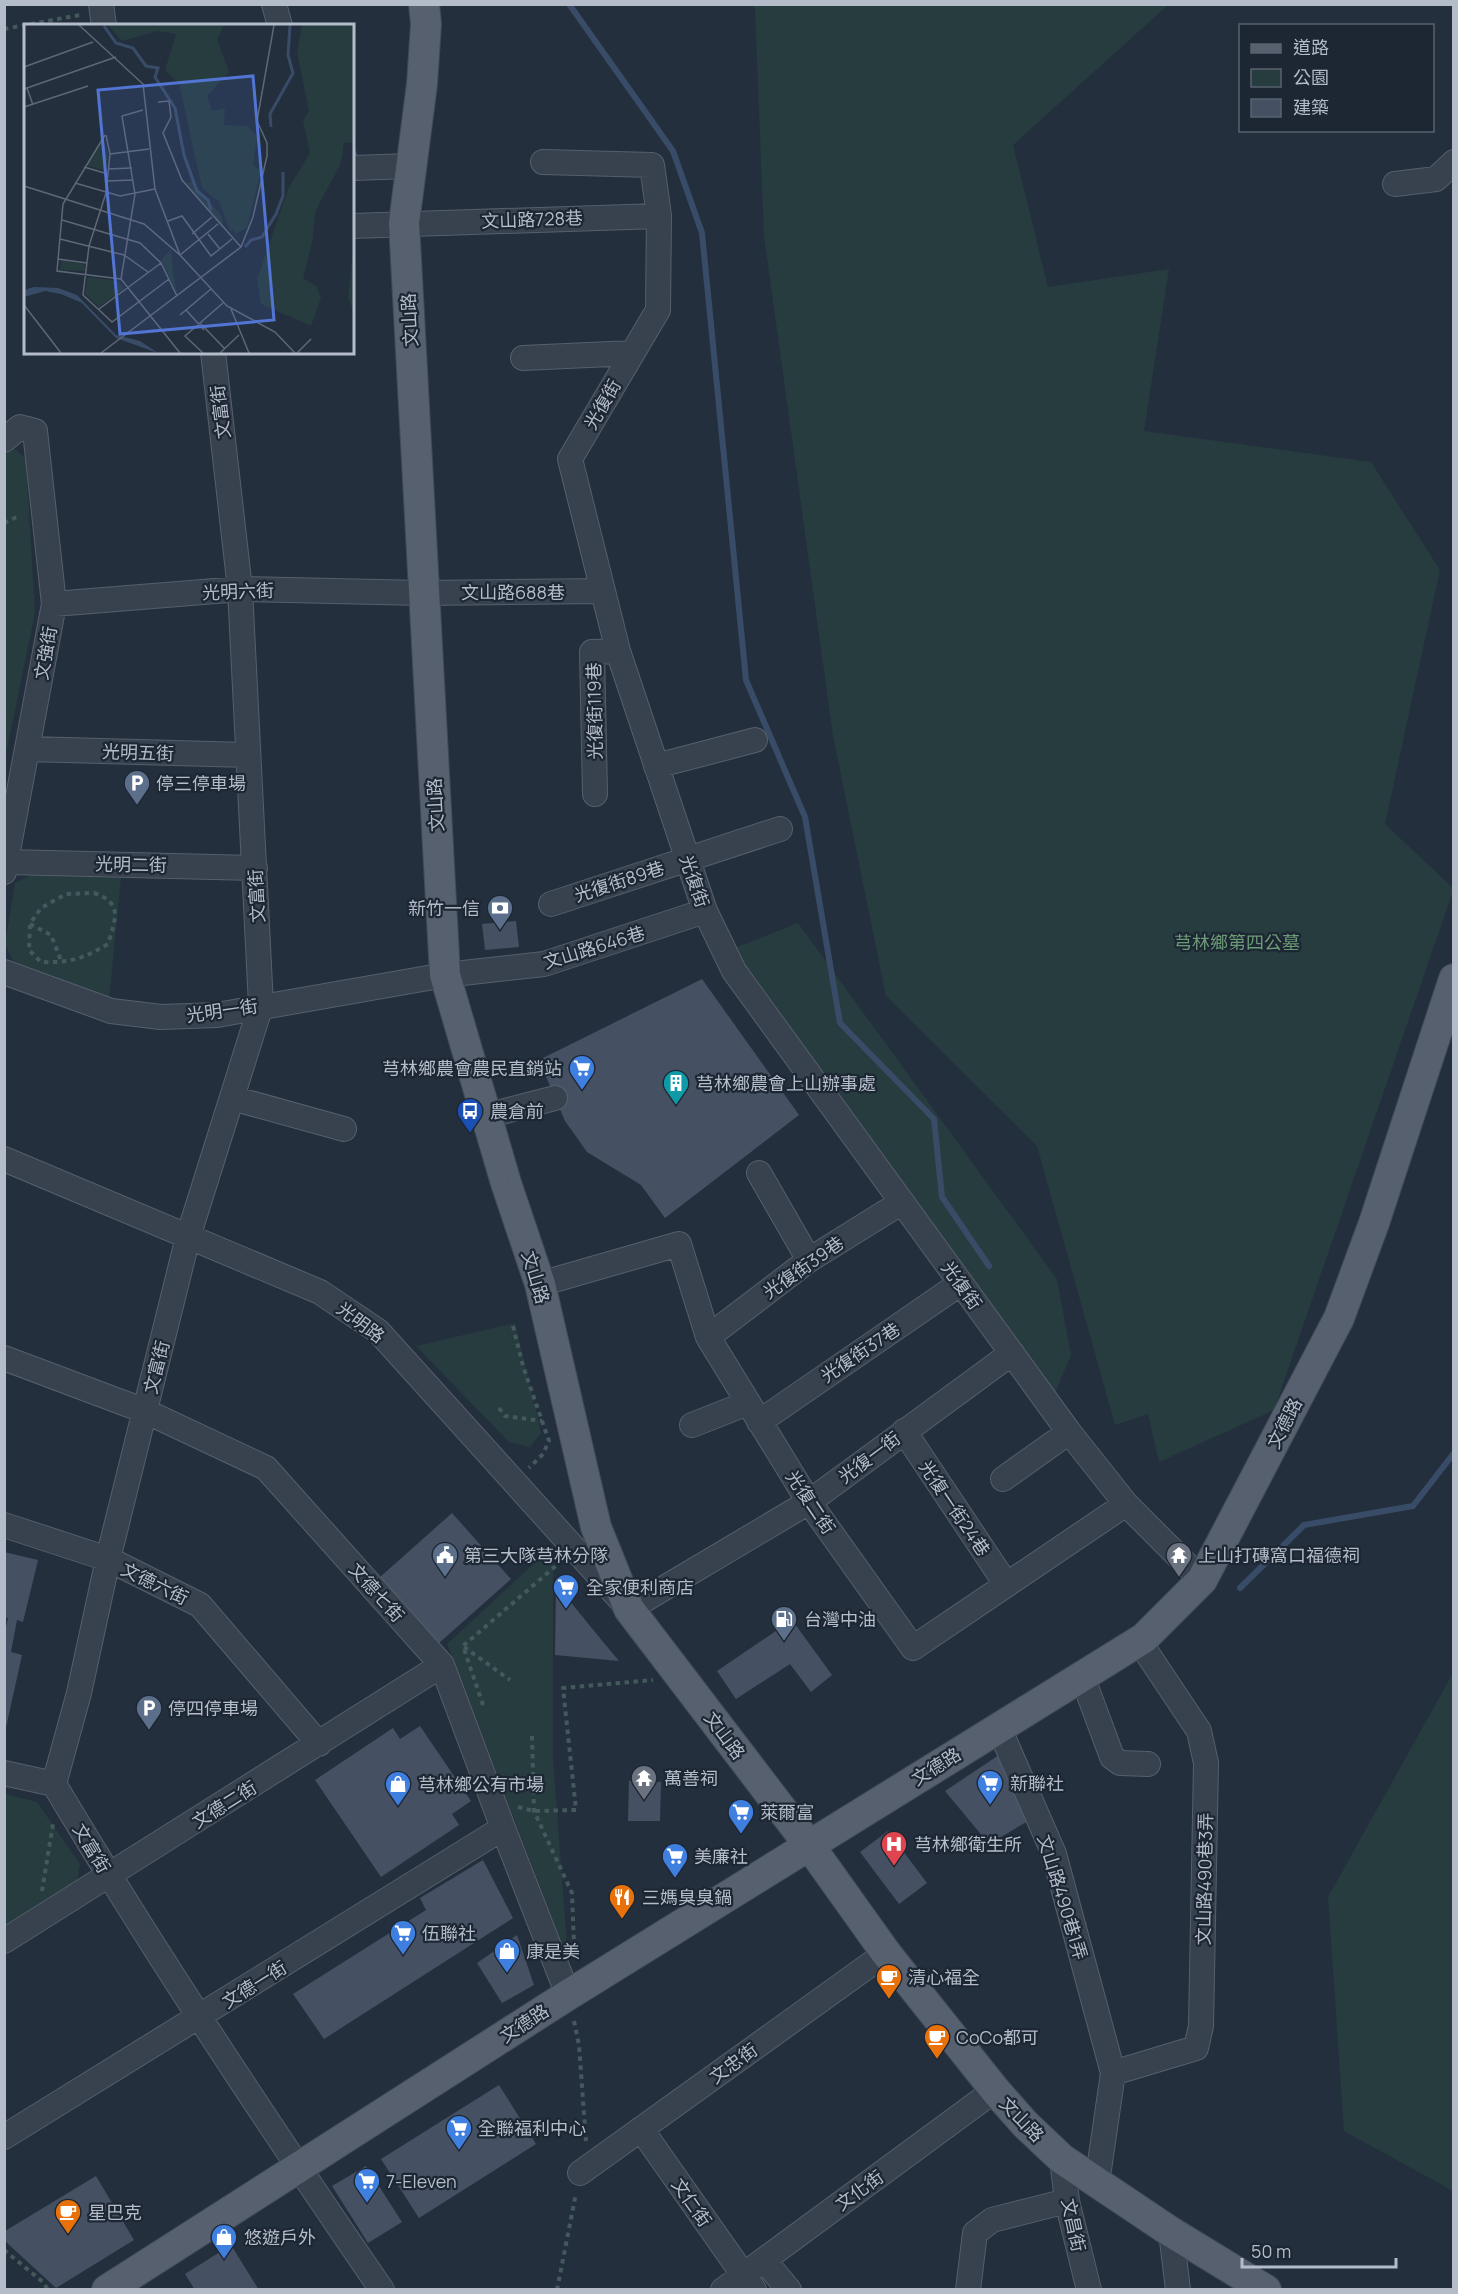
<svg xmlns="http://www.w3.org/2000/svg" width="1458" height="2294" viewBox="0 0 1458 2294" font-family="Manrope,'Noto Sans TC',sans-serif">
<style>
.green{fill:#263c3f}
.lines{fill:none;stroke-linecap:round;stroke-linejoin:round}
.stream{stroke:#394c67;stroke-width:6}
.building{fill:#455162}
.minor-casing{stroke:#565f6c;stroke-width:26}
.major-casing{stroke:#414a57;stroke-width:32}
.path{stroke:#44595c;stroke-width:4;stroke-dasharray:4.5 4.5;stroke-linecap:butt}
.minor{stroke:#38414e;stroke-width:24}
.major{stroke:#56606e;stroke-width:30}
.labels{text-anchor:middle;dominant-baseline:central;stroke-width:4.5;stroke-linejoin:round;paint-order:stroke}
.street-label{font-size:18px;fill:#b4bcc9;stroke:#1d2633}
.poi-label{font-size:18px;fill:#b4bcc9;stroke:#1d2633;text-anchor:start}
.park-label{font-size:18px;fill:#6b9a76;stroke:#1d2633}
.inset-river{fill:none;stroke:#394c67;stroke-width:3}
.inset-road{fill:none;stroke:#5e6776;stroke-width:1.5}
.view{fill:#5274d3;fill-opacity:0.15;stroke:#5274d3;stroke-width:3}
.inset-edge{fill:none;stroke:#b4bcc9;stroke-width:3}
</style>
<rect width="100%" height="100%" fill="#242f3e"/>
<path class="green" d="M751 5H1168L1013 145 1048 287 1169 269 1144 431 1371 462 1440 570 1385 824 1453 888V891L1274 1410 1159 1462 1148 1414 1115 1425 1037 1146 886 996 833 736 764 236 755 9Z
M15 449 26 459 35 613 5 759 4 454Z
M31 875 121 878 109 1000 13 961 5 944 15 883Z
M798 923 1057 1279 1071 1355 1051 1402 732 949Z
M515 1323 541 1433 530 1447 509 1442 416 1346Z
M553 1546V1759L568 1959 447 1644Z
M1453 1673V2191L1344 2131 1328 1897Z
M5 1794 37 1802 80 1864 77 1883 5 1926Z"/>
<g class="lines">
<path class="stream" d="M569 4 673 151 702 233 746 680 805 817 840 1023 934 1119 942 1197 989 1266
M352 149 357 163
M1240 1588 1304 1525 1413 1506 1454 1453"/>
</g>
<path class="building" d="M516 921 519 947 485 950 482 924Z
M702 979 799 1115 665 1218 641 1185 587 1152 565 1121 539 1060Z
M452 1513 511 1579 439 1643 379 1578Z
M4 1552 38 1560 23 1622 17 1620 11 1652 22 1655 5 1732 4 1635 8 1618 4 1617Z
M556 1584 599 1637 619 1661 555 1655Z
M792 1620 832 1675 811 1692 790 1664 736 1699 717 1671Z
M420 1726 471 1801 452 1814 459 1825 381 1877 315 1780 393 1728 400 1739Z
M1002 1753 1028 1821 989 1844 945 1791Z
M629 1781 661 1782 660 1821H628Z
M888 1831 927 1883 899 1904 860 1852Z
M483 1860 513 1918 324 2039 293 1994 426 1910 420 1898Z
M517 1935 534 1985 502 2003 477 1963Z
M499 2085 536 2144 419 2218 381 2159Z
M366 2166 402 2222 368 2243 332 2186Z
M96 2176 134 2240 56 2288 5 2241V2231Z
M231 2245 259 2290H195L185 2274Z"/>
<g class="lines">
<g class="minor-casing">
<path id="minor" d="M101 4 104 26
M274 4 280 26
M543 162 652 165 659 216 658 310 570 459 618 651 705 911 734 971 1069 1432 1126 1504 1202 1580
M352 168 412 166
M1395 184 1436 179 1454 162
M352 226 659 216
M213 352 240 589 261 1005 188 1237 108 1559 79 1693 54 1784C157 1957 268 2124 382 2290
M523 358 632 353
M4 440 20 427 35 431 54 604 4 872
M54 604 240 589 423 593 603 591
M28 749 248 755
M656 766 755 740
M595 794 592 652 618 651
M7 862 255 868
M551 904 780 829
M4 972 111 1011 161 1017 217 1015 445 975 544 964 705 911
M232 1098 344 1129
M486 1116 555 1098
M4 1159 320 1292 378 1331 629 1609 809 1502 1012 1353
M759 1173 809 1260
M540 1284 679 1244 708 1337 809 1502 913 1648 1126 1504
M708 1337 809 1260 902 1202
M4 1358 145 1411 266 1468 442 1665 503 1828 568 1995
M759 1422 961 1283
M692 1425 748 1403
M904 1431 1006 1584
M1003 1479 1069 1432
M4 1525 108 1559 200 1605 319 1744
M1082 1676 1112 1757 1120 1763 1148 1764
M999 1728 1054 1854 1113 2073 1097 2183
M4 1773 54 1784
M4 1941 442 1665
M1113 2073 1196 2048 1201 2026 1206 1763 1199 1731 1139 1641
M641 2129 754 2290
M4 2137 503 1828
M1062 2159 1067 2201 1089 2290
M580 2173 886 1953
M1171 2232 1178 2290
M764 2260 789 2290
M723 2290 995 2090
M968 2290 975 2233 992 2220 1067 2201"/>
</g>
<g class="major-casing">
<path id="major" d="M424 4 426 24 422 84 404 223 445 975 506 1183 540 1284 596 1527 629 1609 809 1845 886 1953 995 2090 1025 2124 1062 2159 1171 2232 1266 2290
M107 2290 568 1995 1144 1638 1202 1580 1339 1318 1374 1223 1454 979"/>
</g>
<path class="path" d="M4 29 80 15
M4 523 19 516
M94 893C124 903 115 920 108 944 83 959 69 963 41 962L29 950 30 924 41 908 66 894Z
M30 924 51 935 62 963
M513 1326 523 1366 549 1441 543 1454 529 1468
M499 1408 505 1416 542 1421
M464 1647 510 1680
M483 1705 463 1646 558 1564
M532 1736 534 1811 572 1893 574 1945
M518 1807 534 1811 576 1810 563 1688 653 1680
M42 1891 53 1824
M574 2021 579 2045 586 2141
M4 2250 43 2282 48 2290
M557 2290 576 2193"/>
<use href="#minor" class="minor"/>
<use href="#major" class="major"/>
</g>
<defs>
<g id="parking-pin" transform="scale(1.35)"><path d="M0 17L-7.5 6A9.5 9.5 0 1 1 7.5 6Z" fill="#5c6f8a" stroke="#1d2633"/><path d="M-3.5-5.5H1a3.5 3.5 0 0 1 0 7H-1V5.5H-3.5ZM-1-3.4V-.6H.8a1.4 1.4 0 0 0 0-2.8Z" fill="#fff"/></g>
<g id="bank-pin" transform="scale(1.35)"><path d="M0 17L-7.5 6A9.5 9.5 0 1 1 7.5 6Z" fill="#5c6f8a" stroke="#1d2633"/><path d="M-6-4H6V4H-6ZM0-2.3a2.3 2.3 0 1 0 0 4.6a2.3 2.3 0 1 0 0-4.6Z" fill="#fff"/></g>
<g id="supermarket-pin" transform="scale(1.35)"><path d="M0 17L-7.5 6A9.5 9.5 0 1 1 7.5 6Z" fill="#3f7fe0" stroke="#1d2633"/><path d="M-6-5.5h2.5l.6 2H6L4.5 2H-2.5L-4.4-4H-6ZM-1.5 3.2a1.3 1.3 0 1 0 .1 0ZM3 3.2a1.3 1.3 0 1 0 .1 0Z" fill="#fff"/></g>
<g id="building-pin" transform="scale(1.35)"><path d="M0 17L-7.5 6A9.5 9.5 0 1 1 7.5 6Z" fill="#0f9aa8" stroke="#1d2633"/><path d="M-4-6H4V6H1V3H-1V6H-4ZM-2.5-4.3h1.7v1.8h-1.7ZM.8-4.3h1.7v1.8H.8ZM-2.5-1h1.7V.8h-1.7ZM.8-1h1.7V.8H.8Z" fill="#fff"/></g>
<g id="bus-pin" transform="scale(1.35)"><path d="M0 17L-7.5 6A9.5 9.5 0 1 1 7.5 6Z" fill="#1a4fb4" stroke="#1d2633"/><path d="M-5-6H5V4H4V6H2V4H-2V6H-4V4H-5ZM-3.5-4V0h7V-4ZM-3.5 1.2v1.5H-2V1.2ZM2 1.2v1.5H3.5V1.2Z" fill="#fff"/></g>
<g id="civic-pin" transform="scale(1.35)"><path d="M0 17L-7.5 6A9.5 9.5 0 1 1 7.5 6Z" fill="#5c6f8a" stroke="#1d2633"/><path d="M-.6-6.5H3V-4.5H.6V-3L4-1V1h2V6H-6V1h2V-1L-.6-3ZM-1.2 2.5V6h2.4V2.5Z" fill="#fff"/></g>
<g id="temple-pin" transform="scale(1.35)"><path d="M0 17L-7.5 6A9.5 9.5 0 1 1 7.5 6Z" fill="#6b7280" stroke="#1d2633"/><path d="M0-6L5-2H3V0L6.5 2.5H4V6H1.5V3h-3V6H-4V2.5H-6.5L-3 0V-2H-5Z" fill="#fff"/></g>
<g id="fuel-pin" transform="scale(1.35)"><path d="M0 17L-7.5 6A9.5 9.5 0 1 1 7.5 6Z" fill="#5c6f8a" stroke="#1d2633"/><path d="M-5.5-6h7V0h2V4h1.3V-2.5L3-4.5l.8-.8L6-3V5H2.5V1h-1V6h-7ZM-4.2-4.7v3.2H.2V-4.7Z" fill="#fff"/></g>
<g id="shop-pin" transform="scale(1.35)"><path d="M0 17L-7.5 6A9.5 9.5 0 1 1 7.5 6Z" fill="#3f7fe0" stroke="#1d2633"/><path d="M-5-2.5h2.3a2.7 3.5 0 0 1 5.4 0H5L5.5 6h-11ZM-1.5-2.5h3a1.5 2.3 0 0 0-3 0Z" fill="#fff"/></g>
<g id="hospital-pin" transform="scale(1.35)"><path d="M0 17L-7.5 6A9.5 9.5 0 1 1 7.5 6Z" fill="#e0444e" stroke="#1d2633"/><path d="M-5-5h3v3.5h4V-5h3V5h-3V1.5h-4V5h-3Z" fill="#fff"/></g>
<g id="restaurant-pin" transform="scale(1.35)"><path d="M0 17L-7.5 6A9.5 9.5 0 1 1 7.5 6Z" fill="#e8710a" stroke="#1d2633"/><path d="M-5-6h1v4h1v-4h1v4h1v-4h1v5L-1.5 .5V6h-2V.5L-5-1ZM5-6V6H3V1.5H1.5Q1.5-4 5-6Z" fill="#fff"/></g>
<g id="cafe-pin" transform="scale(1.35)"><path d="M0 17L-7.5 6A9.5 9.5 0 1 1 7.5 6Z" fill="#e8710a" stroke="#1d2633"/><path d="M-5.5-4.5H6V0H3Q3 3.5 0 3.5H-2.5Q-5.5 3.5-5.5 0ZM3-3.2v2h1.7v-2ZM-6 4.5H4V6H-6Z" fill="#fff"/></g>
</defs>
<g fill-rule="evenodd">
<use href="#parking-pin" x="137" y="783"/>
<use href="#bank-pin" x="500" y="908"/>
<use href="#supermarket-pin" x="582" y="1068"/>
<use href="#building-pin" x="676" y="1083"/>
<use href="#bus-pin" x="470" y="1111"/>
<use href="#civic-pin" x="445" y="1555"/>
<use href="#temple-pin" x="1179" y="1555"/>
<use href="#supermarket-pin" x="566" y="1587"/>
<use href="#fuel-pin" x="784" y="1619"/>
<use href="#parking-pin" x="149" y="1708"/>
<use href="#temple-pin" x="644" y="1778"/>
<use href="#supermarket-pin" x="990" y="1783"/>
<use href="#shop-pin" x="398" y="1784"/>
<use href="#supermarket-pin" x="741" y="1812"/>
<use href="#hospital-pin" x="894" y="1844"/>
<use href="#supermarket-pin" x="675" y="1856"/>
<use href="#restaurant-pin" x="622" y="1897"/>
<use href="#supermarket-pin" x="403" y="1933"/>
<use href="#shop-pin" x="507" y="1951"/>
<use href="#cafe-pin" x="889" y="1977"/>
<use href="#cafe-pin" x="937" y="2037"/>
<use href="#supermarket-pin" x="459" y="2128"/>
<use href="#supermarket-pin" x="367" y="2181"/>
<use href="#cafe-pin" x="68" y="2212"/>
<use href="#shop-pin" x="224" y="2237"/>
</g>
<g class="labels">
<g class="street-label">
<text transform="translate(532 219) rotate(-2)">文山路728巷</text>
<text transform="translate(409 320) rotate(-93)">文山路</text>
<text transform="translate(602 404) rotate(-60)">光復街</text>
<text transform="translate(220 412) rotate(-97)">文富街</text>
<text transform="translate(238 591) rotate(-2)">光明六街</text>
<text x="513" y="592">文山路688巷</text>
<text transform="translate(45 653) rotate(-80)">文強街</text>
<text transform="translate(594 711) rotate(-91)">光復街119巷</text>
<text transform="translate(138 752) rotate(2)">光明五街</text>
<text transform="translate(435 805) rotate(-93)">文山路</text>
<text transform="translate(131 864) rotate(1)">光明二街</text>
<text transform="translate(619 881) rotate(-18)">光復街89巷</text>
<text transform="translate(695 881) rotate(71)">光復街</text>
<text transform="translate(256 896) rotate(-93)">文富街</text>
<text transform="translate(594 947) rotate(-17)">文山路646巷</text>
<text transform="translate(222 1010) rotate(-8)">光明一街</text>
<text transform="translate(803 1267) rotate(-35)">光復街39巷</text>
<text transform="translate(536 1277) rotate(73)">文山路</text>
<text transform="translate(962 1285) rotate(54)">光復街</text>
<text transform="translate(361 1322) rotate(37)">光明路</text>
<text transform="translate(860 1352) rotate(-34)">光復街37巷</text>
<text transform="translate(156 1367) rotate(-76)">文富街</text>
<text transform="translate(1284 1423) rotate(-63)">文德路</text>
<text transform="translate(869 1457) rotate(-37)">光復一街</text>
<text transform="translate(811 1502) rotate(56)">光復二街</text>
<text transform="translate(955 1508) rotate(56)">光復一街24巷</text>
<text transform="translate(155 1583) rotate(26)">文德六街</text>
<text transform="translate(377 1592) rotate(48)">文德七街</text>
<text transform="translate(725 1735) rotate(53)">文山路</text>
<text transform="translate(936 1766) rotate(-32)">文德路</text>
<text transform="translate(224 1804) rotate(-32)">文德二街</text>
<text transform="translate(92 1848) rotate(59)">文富街</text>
<text transform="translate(1204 1879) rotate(-89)">文山路490巷3弄</text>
<text transform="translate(1063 1897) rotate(73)">文山路490巷1弄</text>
<text transform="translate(254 1984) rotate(-32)">文德一街</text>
<text transform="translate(524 2023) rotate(-33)">文德路</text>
<text transform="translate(733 2063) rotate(-36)">文忠街</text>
<text transform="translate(1022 2119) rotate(46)">文山路</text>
<text transform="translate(859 2190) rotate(-36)">文化街</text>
<text transform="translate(692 2202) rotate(55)">文仁街</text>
<text transform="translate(1074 2225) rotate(78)">文昌街</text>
</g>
<g class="poi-label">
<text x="156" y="783">停三停車場</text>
<text x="480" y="908" text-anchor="end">新竹一信</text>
<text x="562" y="1068" text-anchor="end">芎林鄉農會農民直銷站</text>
<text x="696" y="1083">芎林鄉農會上山辦事處</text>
<text x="490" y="1111">農倉前</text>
<text x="464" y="1555">第三大隊芎林分隊</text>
<text x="1198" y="1555">上山打磚窩口福德祠</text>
<text x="586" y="1587">全家便利商店</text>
<text x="804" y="1619">台灣中油</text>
<text x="168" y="1708">停四停車場</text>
<text x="664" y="1778">萬善祠</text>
<text x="1010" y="1783">新聯社</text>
<text x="418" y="1784">芎林鄉公有市場</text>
<text x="760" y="1812">萊爾富</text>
<text x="914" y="1844">芎林鄉衛生所</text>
<text x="694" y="1856">美廉社</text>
<text x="642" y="1897">三媽臭臭鍋</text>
<text x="422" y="1933">伍聯社</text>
<text x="526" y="1951">康是美</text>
<text x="908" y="1977">清心福全</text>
<text x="956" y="2037">CoCo都可</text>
<text x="478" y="2128">全聯福利中心</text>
<text x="386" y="2181">7-Eleven</text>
<text x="88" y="2212">星巴克</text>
<text x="244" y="2237">悠遊戶外</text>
</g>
<g class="park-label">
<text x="1237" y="942">芎林鄉第四公墓</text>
</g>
</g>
<g transform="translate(24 24)">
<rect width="330" height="330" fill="#242f3e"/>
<path d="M84 1H200L193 15 205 48 183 72 188 87 201 84 200 101 224 102 233 113 229 141 237 147 223 204 211 210 209 206 206 207 195 178 178 164 155 60 141 46 152 10 133 7 98 17ZM278 1H330V118L320 119 317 139 291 188 289 215 279 254 292 262 297 274 287 302 237 280 233 255 264 165 286 129 279 97 285 87 273 28ZM79 114 84 131 82 147 63 141ZM168 157 198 192 199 205 161 160ZM330 215V289L324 274ZM147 225 149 248 153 269 137 236ZM37 236 60 240 61 247 36 246ZM64 253 95 257 100 265 75 283 61 270Z" fill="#263c3f"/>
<path d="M10 263 34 264 53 271 92 311 116 317 134 329 92 314 58 279 37 270 21 267 0 273V266Z" fill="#394c67"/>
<path class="inset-river" d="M80 2 92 19 109 24 122 42 134 44 131 53 151 84 160 131 173 167 184 176 187 186M247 103 246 90 269 49 264 31 266 1M221 223 227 216 238 213 252 190 259 172V148"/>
<path class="inset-road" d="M55 1 119 60 131 165 156 231 203 282 251 308 271 329M0 43 69 18M3 64 9 81M0 65 92 33M134 78 145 77 147 93 139 109 158 156 217 223M0 83 64 62M119 86 98 92 111 170 97 255 156 329M81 111 39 180 33 247 97 255M82 111 86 130 82 169 65 222 59 271 88 298 145 255M86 130 125 125M60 143 84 150M84 145 108 144M83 157 109 156M51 159 96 172 131 165M0 162 120 200 156 231 194 200M38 196 116 219 137 239 153 272M144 197 158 192 187 232 208 215M168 210 188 193M184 210 196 225M36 215 100 231 124 248M34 235 63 239M0 281 37 329M75 285 137 239M207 285 225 329M162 286 180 306M156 291 187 265M176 299 201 325M77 329 217 223 229 193 243 132V119L233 97 250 1M179 329 161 312 199 279M196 329 215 311M273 329 287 315"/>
<path class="view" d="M229 52 250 296 96 310 74 66Z"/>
<rect width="330" height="330" class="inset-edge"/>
</g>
<rect width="1458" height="2294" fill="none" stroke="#b4bcc9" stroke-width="12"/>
<rect x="1239" y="24" width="195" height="108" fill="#1d2633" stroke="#59626f" stroke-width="1.5"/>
<rect x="1251" y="44" width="30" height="9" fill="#56606e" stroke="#59626f" stroke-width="1.5"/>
<text x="1293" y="54" font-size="18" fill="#b4bcc9">道路</text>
<rect x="1251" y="69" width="30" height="18" fill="#263c3f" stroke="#59626f" stroke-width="1.5"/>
<text x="1293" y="84" font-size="18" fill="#b4bcc9">公園</text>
<rect x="1251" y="99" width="30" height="18" fill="#455162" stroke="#59626f" stroke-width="1.5"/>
<text x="1293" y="114" font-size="18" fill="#b4bcc9">建築</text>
<path d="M1242 2258v9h154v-9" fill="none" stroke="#b4bcc9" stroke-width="3"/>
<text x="1251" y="2258" font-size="18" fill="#b4bcc9" stroke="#1d2633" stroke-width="4.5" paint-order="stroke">50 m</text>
</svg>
